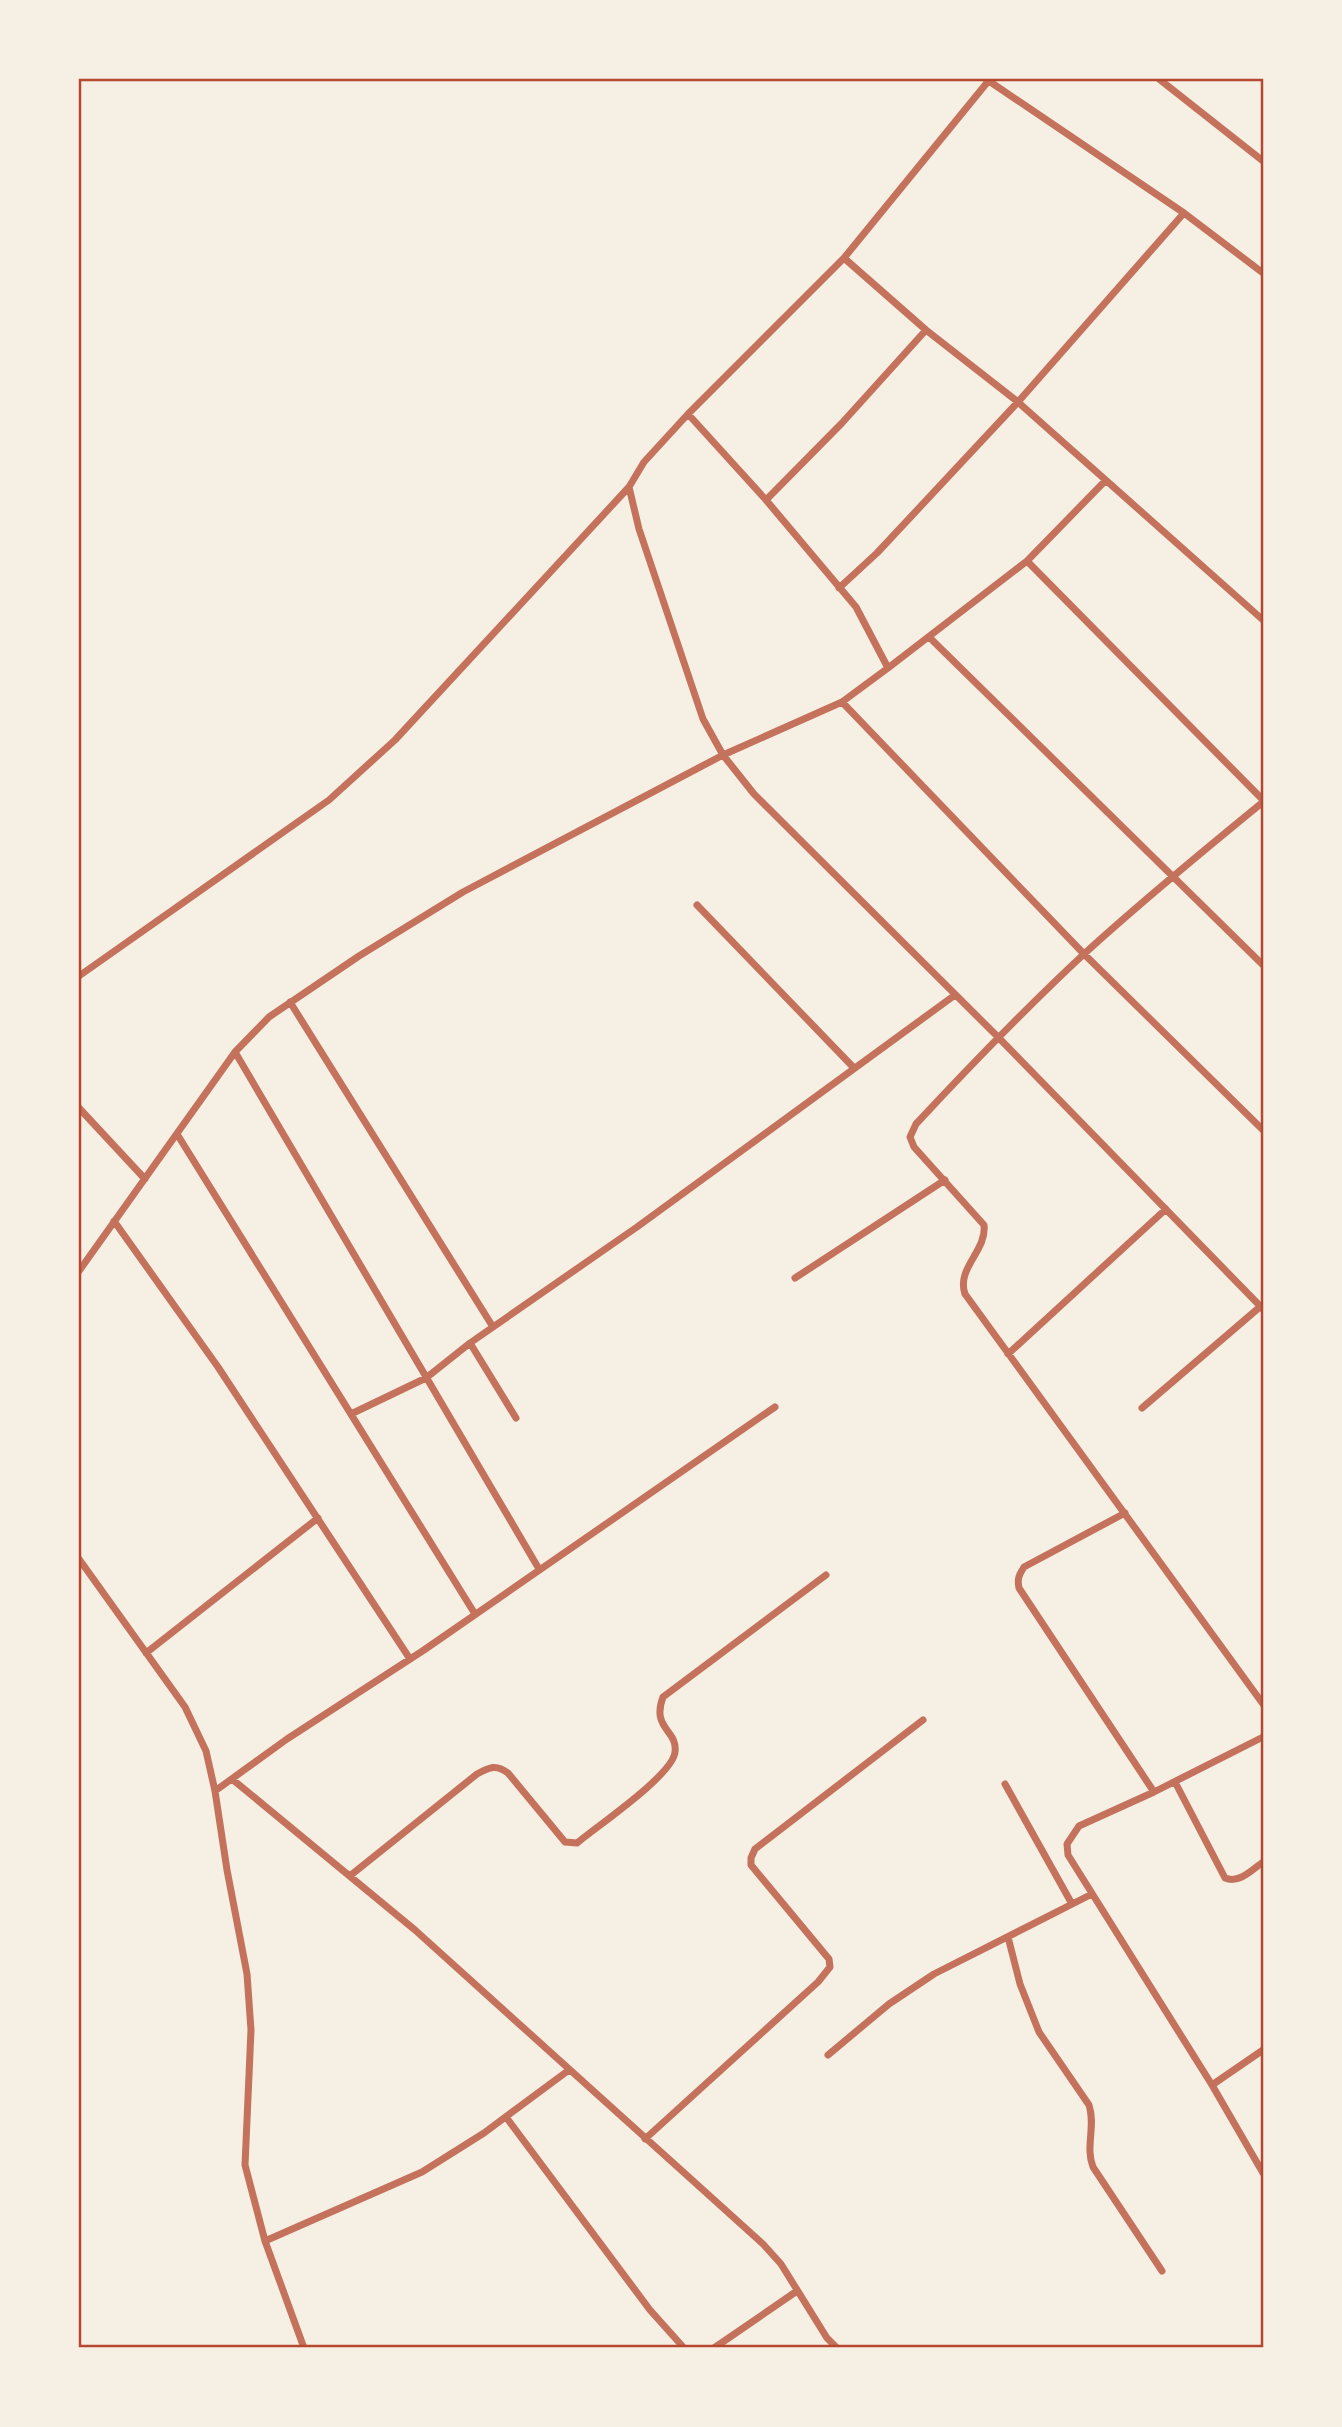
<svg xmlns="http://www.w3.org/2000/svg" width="1342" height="2427" viewBox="0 0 1342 2427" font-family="Jost,sans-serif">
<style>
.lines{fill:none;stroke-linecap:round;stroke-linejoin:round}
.minor{stroke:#c5725c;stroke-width:7}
.neatline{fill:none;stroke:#b5482f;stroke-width:2.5}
</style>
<rect width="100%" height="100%" fill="#f6efe4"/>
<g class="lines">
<path class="minor" d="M986 79 1184 213 1263 273
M990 79 844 258 688 414 644 462 629 487 639 529 703 719 723 755 754 794 998 1037 1263 1309
M1159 79 1263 161
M844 258 926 330 1018 402 1263 620
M688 414 766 500 856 607 888 668 1027 561 1105 481
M766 500 842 423 926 330
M1027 561 1263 800
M839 588 877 553 1018 402 1184 213
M929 637 1263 965
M842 702 1084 954 1263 1130
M1263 802C1203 851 1142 901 1084 954 1026 1008 970 1066 916 1124L910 1137 914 1147 984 1225C987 1251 956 1268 965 1294L1263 1704
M697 905 854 1068
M79 976 329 800 395 740 629 487
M290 1002 493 1327
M235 1052 539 1569
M79 1108 145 1179
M177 1134 475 1614
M114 1221 218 1367 410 1659
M79 1271 235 1052 269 1017 359 956 463 892 723 755 842 702 888 668
M795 1278 945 1180
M470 1343 516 1418
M1008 1354 1166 1209
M1142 1408 1261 1306
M351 1414 426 1378 470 1343 637 1227 955 995
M1125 1513 1024 1567C1019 1575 1017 1579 1019 1588L1154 1792
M79 1559 185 1707 206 1751 215 1791 227 1870 247 1974 251 2030 245 2165 265 2241 304 2348
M146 1653 318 1518
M1263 1737 1154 1792 1079 1826 1067 1844 1068 1855 1212 2085 1263 2173
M232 1779 415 1930 763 2244 781 2264 827 2338 837 2348
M1175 1782 1225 1878C1239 1884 1252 1870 1263 1862
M1005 1784 1072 1904
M215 1791 287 1739 424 1650 775 1407
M351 1875 477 1774C490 1767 496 1764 508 1773L565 1842 577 1843C597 1826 673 1775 675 1752 678 1730 651 1729 663 1697L826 1575
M1008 1937 1020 1984 1039 2032 1089 2105C1096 2126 1085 2147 1093 2167L1162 2271
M828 2055 889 2004 934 1974 1092 1894
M1212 2085 1263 2050
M506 2117 650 2310 684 2348
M645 2139 818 1982 830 1967 829 1959 751 1865V1858L755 1849 923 1720
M265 2241 422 2172 484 2133 569 2070
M714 2348 797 2291"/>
</g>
<rect width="1342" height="2427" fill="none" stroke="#f6efe4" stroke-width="161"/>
<rect x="80" y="80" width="1182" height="2266" class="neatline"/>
</svg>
